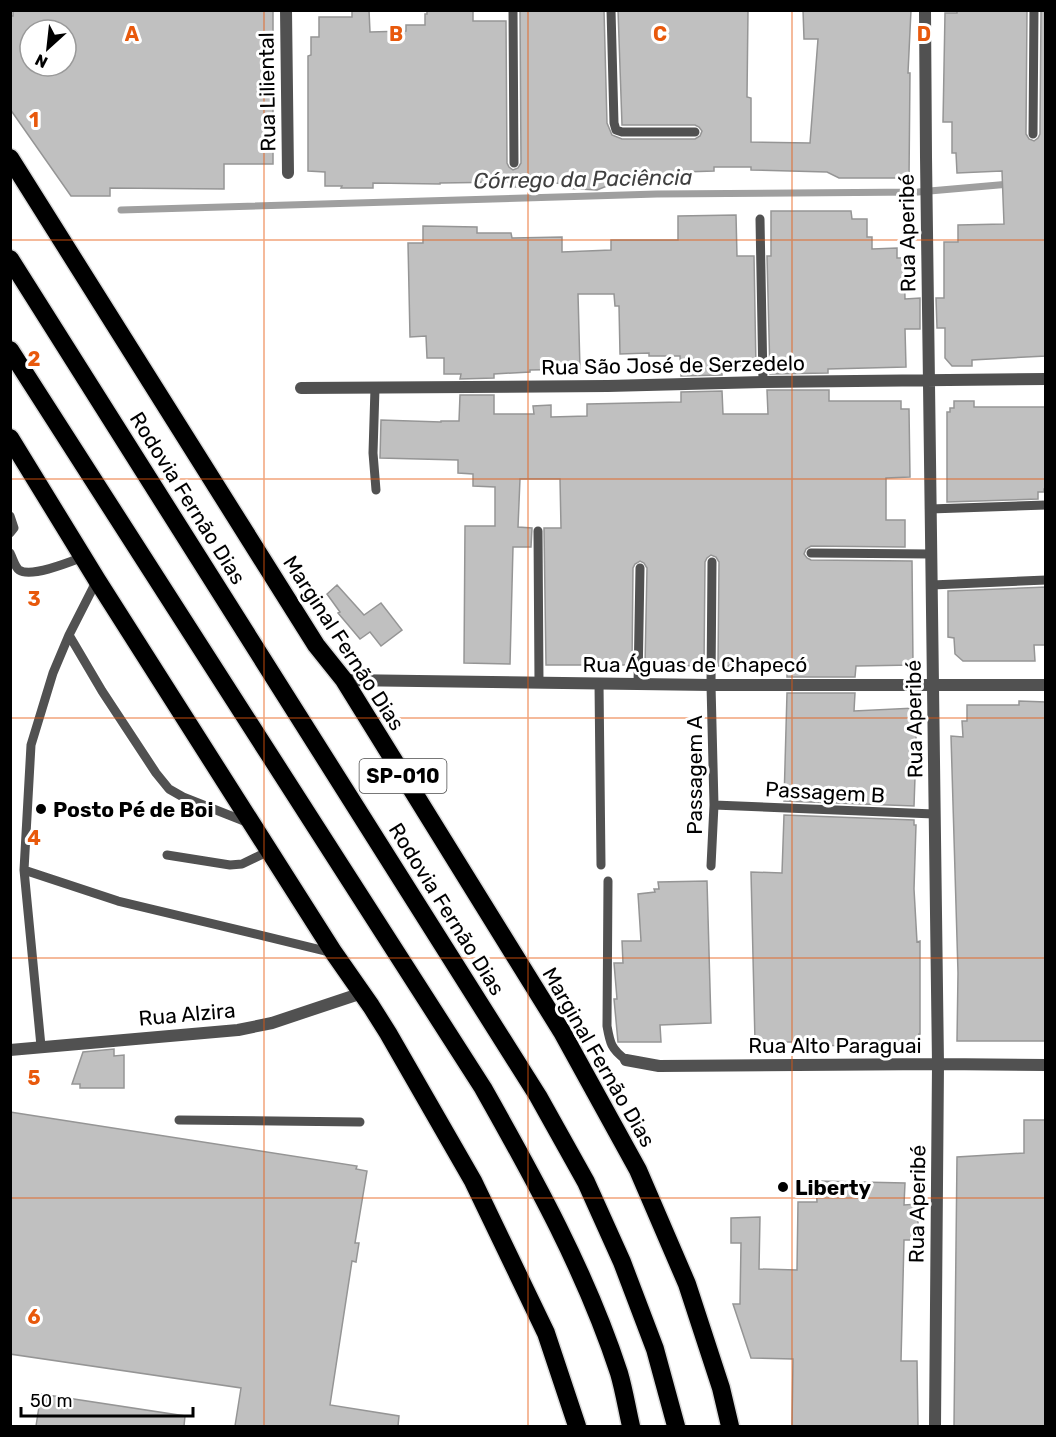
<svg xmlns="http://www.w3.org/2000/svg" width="1056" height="1437" viewBox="0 0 1056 1437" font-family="Rubik,sans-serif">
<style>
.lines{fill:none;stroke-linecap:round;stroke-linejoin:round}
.stream{stroke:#9f9f9f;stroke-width:7}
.building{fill:#c0c0c0;stroke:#959595;stroke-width:1.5;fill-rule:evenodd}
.highway-casing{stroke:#dbdbdb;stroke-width:21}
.lane{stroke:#515151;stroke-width:9}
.street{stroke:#515151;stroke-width:12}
.highway{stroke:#000;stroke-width:18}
.grid{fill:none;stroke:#e8590c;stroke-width:1.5;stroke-opacity:0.55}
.poi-dot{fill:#000;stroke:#fff;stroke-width:2}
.labels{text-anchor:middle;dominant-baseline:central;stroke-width:6;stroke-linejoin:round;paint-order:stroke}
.shield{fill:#fff;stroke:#4c4c4c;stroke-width:1.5}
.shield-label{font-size:20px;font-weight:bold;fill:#000}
.street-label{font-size:21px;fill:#000;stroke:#fff}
.poi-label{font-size:21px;font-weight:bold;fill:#000;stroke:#fff;text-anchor:start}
.water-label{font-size:22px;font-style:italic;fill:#404040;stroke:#fff}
.grid-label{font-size:20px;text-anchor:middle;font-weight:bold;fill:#e8590c;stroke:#fff;stroke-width:6;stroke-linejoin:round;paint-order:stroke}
</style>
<rect width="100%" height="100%" fill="#fff"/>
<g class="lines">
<path class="stream" d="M121 210 657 194 918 192 1010 184"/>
</g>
<path class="building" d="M13 10H273V164H224V189L110 188V196H71L10 109V16H13ZM30 30H66V66H30Z
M352 10H369L370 32 406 31V25H425V14H427V10H473V21H506L507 163 509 167 513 170 518 168 521 163 520 10H604L607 123 612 135 622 139H695L700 136 702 131 699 127 695 125H622L618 10H748L747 97 751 98V142L810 143 818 39H804L803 10H911L908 73H910L909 178H839L827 172 751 170V167H714V171L684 172 683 178 645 179 617 182 597 190 562 188 561 183 528 184V187H510V182L440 183V184L373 183V188H341L342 186H325V172L308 171V56L311 55V37H319V17H352Z
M957 10H1027L1026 134 1029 139 1034 141 1038 138 1040 134 1041 10H1046V356L972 360V366H952L945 358V328H937L936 298H944V242H958V225L1004 224 1002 171 957 173 956 153H952V122H943L945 13H957Z
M771 211H851L852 219H867V237H872V249L897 248V258H904L905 299 920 298V329H905L906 367 828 369V373L770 374 767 256H771Z
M736 215 737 256H754L756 369 722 370V375L681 376 680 356H649V353L620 354 619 306H615L614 294H578L580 369 530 370V372L494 374V378L460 379 461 374H444V358H427L426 336 410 337 408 243H423V226L477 227V233H511L512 238 562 237V252L611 250V240H678V216Z
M767 390H829V401H901V409H909L910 477 886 478V520H905V547L811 546 806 549 804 554 807 558 811 560 912 561 913 665 856 666 855 677H787V666H718L719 562 716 557 711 555 707 558 705 562 704 666 645 665 647 568 644 563 640 561 635 564 633 568 632 665H546L544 528H561L560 479H520L518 527 532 528 531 547H513L510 664 464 663 465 526H495V487L473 486V474L458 473V460L380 458 381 420 441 422V421H459L460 395H494V414H534L533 406 551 405V417L587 416V404L681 402V392L722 391 723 414H768Z
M954 401H974V407H1046V489H1044V492H1038V499L947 502V412H950V408H954Z
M337 585 364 615 381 603 402 630 381 646 370 632 360 639 338 613 340 612 327 594Z
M1046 587V645H1034L1035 661H963L955 654 954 638 948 637V591Z
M787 693H855L854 711 915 708 914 729H916V748L914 806 784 801Z
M1019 701 1046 702V1041H957L958 973 951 736 963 737 962 721H967V705H1019Z
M784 815 914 820V825H916L914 889 917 942 920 941V1034H919V1043L864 1042V1045L809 1046 808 1042H755L751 872 782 873Z
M707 881 711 1023 660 1025 661 1042H618L614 999H617L614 963H623L622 941H641L638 894 655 892 654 889H659L658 882Z
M114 1049V1056L124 1055V1088H80V1084H72L83 1052Z
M10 1112 357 1166 356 1169 367 1171 355 1243H359L356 1262 352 1261 330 1405 399 1416 398 1426H235L241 1388 10 1354Z
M1024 1120H1046V1426H954L957 1157 1024 1153Z
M816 1181 905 1183 904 1205 918 1204V1240H904L901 1361H917L918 1426H792L793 1359 751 1358 733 1304H740L741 1243H731V1218L760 1217 759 1269 797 1270 798 1202H817Z
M41 1394 185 1416 184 1426H36Z"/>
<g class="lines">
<g class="highway-casing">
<path id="highway" d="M10 158 316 645 344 680 562 1032 638 1170 687 1284 721 1388 730 1426
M10 259 538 1096 586 1182 622 1262 655 1349 676 1426
M10 350 483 1088C535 1180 586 1272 619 1373 624 1390 627 1409 631 1426
M10 438 97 580 334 953 371 1006 388 1033 473 1181 546 1333 577 1426"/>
</g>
<path class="lane" d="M513 10 514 163
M611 10 614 123 616 130 622 132H695
M1033 134 1034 10
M760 219 763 382
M375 388 373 453 376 490
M930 509 1046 505
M10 516 14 528 10 533
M538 531 539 683
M10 553C13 559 15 567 19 570 31 578 70 562 83 557
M811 553 931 554
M97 580 69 635 53 673 31 745 24 870 118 901 334 953
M932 585 1046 580
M69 635 102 691 156 773 169 789 183 797 249 823
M599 683 601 865
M638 684 640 568
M714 805 934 814
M167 855 230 865 242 864 269 851
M711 866 714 805 711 685 712 562
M24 870 41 1046
M608 881 607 1026C610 1043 611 1049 626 1060
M179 1120 360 1122"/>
<path class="street" d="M286 10 288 173
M925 10 926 157 938 1064 935 1426
M301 388 608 386 763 382 1046 379
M344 680 711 685H1046
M10 1050 238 1030 272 1023 362 993
M626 1060 659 1066 938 1064 1046 1065"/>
<use href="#highway" class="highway"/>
</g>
<path class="grid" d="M264 10V1426M528 10V1426M792 10V1426M10 240H1046M10 479H1046M10 718H1046M10 958H1046M10 1198H1046"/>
<g class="poi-dot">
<circle cx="41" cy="809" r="6"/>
<circle cx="783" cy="1187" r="6"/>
</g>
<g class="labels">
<rect class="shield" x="359.5" y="759" width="87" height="34" rx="4.5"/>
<g class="shield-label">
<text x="403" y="776">SP-010</text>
</g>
<g class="street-label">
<text transform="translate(267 92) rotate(-91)">Rua Liliental</text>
<text transform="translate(907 233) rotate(-91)">Rua Aperibé</text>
<text transform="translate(673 365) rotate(-1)">Rua São José de Serzedelo</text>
<text transform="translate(188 498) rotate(58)">Rodovia Fernão Dias</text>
<text transform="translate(344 643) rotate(57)">Marginal Fernão Dias</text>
<text x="695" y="664">Rua Águas de Chapecó</text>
<text transform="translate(914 719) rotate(-91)">Rua Aperibé</text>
<text transform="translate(694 775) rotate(-90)">Passagem A</text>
<text transform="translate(825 792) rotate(3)">Passagem B</text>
<text transform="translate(447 909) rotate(58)">Rodovia Fernão Dias</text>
<text transform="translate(187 1014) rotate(-5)">Rua Alzira</text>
<text x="835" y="1045">Rua Alto Paraguai</text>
<text transform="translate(599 1057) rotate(60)">Marginal Fernão Dias</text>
<text transform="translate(917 1204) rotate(-89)">Rua Aperibé</text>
</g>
<g class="poi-label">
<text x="53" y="809">Posto Pé de Boi</text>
<text x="795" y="1187">Liberty</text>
</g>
<g class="water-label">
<text transform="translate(583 179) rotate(-1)">Córrego da Paciência</text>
</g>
</g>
<g class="grid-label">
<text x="132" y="41">A</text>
<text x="396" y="41">B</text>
<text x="660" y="41">C</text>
<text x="924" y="41">D</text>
<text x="34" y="127">1</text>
<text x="34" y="366">2</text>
<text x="34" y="606">3</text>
<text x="34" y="845">4</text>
<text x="34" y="1085">5</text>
<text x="34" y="1324">6</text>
</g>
<rect width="1056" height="1437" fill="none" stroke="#000000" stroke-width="24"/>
<g transform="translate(48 48) rotate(207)"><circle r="28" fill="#ffffff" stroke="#999999" stroke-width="1.5"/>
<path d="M0-4.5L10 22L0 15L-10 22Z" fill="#000000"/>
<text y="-9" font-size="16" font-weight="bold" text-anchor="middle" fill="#000000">N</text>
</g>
<path d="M21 1407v9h172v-9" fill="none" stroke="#000000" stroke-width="3"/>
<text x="30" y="1407" font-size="18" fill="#000000" stroke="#ffffff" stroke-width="4.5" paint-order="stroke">50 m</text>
</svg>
